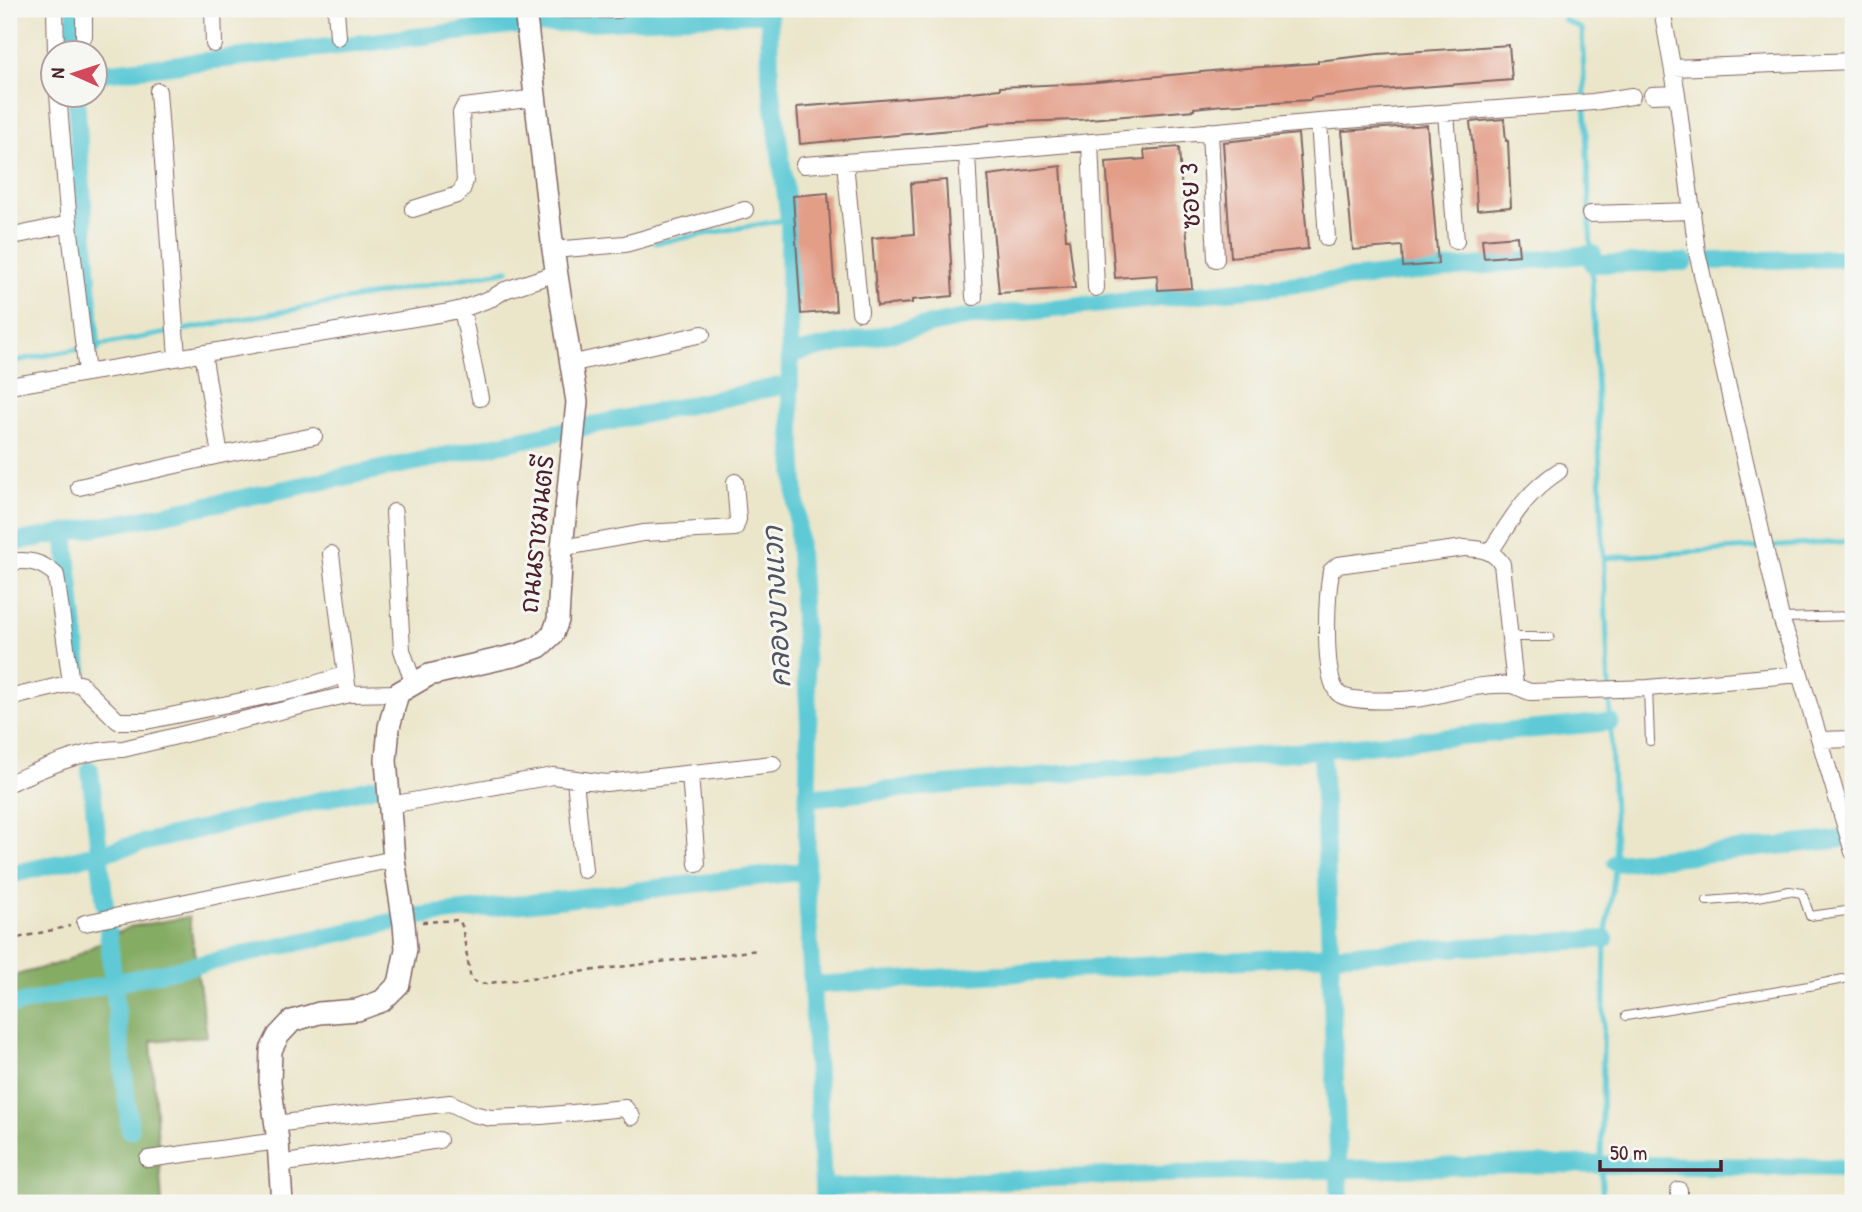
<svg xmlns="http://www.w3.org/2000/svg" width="1862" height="1212" viewBox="0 0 1862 1212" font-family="'Patrick Hand','Playpen Sans Thai',sans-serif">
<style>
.forest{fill:#84ac63;stroke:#676647;stroke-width:2}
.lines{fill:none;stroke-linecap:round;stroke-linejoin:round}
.stream{stroke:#5ecad6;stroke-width:5}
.canal{stroke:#5ecad6;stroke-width:18}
.building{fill:#e39e88}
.service-casing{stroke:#826563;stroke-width:10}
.minor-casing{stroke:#826563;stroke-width:18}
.tertiary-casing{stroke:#826563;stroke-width:24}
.path{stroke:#826563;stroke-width:2.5;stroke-dasharray:5 5;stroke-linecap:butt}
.service{stroke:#fff;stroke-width:8}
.minor{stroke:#fff;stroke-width:16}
.tertiary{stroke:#fff;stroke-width:21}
.labels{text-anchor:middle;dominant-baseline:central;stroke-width:6;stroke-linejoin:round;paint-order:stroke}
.street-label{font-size:26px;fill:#4a1f2b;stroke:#f6f6f2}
.water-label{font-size:28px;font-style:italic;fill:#50525e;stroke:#f6f6f2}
</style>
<rect width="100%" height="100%" fill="#f6f6f2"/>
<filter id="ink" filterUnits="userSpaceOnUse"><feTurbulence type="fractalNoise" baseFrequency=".0143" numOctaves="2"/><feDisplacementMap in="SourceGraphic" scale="14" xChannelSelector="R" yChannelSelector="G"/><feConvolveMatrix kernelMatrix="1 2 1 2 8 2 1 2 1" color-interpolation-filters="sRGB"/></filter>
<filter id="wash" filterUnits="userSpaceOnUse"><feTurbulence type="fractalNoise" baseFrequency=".00686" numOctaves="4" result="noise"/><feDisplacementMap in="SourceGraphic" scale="28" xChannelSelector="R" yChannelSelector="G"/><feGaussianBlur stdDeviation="1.57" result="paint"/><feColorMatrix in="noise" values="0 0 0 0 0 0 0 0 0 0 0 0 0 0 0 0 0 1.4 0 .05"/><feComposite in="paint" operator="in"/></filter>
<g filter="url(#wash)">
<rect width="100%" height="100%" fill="#ebe6ca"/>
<path class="forest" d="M189 917 207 1036 151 1041 162 1203H9V977L64 962 129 927Z"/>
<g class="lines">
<path class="stream" d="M1565 9 1564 20 1582 29 1616 863 1605 939 1601 1165 1603 1203
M656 243 789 219
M9 362 508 270
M1604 558 1853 541"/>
<path class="canal" d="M75 9V52
M769 9 770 77 789 219 790 396 809 723 806 878 824 1203
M94 74 510 26 769 13
M76 94 92 347
M1712 261 1853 258
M1593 264 1685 262
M790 354 964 318 1593 254
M65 533 79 670
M9 543 146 518 790 384
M1322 750 1340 1203
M90 770 105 905
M807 798 1610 722
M1616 863 1853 838
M9 875 379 786
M108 932 130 1130
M812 985 1605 939
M9 1006 419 916 806 871
M823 1188 1151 1174 1555 1164 1853 1168"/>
</g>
<g id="blocks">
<path class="building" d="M1509 45 1512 80 1369 91 1311 98V100L1223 105 1194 108V110L1078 120 989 123V125L962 129 800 144 797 107 941 95 1000 89V87L1086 83 1233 69 1318 63V61L1378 54Z
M1504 119 1506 141H1508L1511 207 1477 210 1475 168 1470 122Z
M1427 125 1438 264 1403 267 1402 246 1353 250 1342 131Z
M1298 134 1308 249 1231 257 1223 142Z
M1179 147 1182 195H1183L1192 288 1158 290 1157 275 1115 278 1106 162 1145 159 1144 150Z
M1061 166 1066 239H1069L1075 288 999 293 988 175Z
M946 180 953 296 912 300V303L877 306 872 238 914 234 911 183Z
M828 193 836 311 801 314 793 196Z
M1517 236 1519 255 1484 258 1482 239Z"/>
</g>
</g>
<g filter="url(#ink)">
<use href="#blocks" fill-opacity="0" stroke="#826563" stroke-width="2"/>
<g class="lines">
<g class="service-casing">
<path id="service" d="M1781 618 1853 616
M1510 637H1550
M1648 688 1650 741
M1707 901 1758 897 1789 891 1802 893 1810 916 1853 910
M1626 1016 1809 986 1853 977"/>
</g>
<g class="minor-casing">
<path id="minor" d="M55 9 56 52
M213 9 214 44
M336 9 338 37
M525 9 618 10
M1662 9 1677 94 1697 252 1781 618 1800 674 1853 852
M84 36V9
M1673 68 1853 61
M158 91 177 357
M58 94 69 224 87 373
M1652 95 1677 94
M1446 113 1456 241
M1319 122 1327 238
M1210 131 1216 259
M1090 142 1096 288
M967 153 974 297
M845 163 860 312
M804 165 967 153 1319 122 1593 102 1632 96
M413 209 457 195 462 190 465 181 461 113 464 107 536 98
M1590 214 1693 211
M9 237 69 224
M553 250 625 244 745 210
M462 309 480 398
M203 353 220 455
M570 364 702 334
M9 386 444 313 462 309 492 298 505 290 557 273
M79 487 220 455 314 436
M394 512 402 650 413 682
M562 548 643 533 735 528 738 519 735 482
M1490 552C1512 519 1524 494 1559 471
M331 554 347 685
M9 562C28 559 42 562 56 575L71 683
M1515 685 1502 564C1492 549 1480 549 1464 548L1338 565 1331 571C1327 595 1322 675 1338 693 1349 705 1416 700 1433 696 1459 690 1484 683 1512 685 1519 686 1524 691 1531 692L1648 688 1800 674
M9 698 71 683 80 684 118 721H146L295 690 344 675
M1820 740 1853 739
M690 774 697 864
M575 780 584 870
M9 783C45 768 82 749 123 749L350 694 398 693
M390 805 553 776 606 783 773 764
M85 923 394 859
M275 1124 450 1103 473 1114 491 1118 541 1116 625 1108 632 1117
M148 1159 278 1141
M279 1164 439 1140
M1679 1190V1203"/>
</g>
<g class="tertiary-casing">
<path id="tertiary" d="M282 1203 278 1141 270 1082 271 1050 278 1036 292 1021 319 1013 357 1010 382 1001 399 984 406 949 404 924 394 859 386 760 389 727 398 693 429 675 517 655 539 647 553 634 558 620 562 548 577 402 553 250 525 9"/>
</g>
<path class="path" d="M422 922 459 920 462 926 471 980 481 984 758 950
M9 940 70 926"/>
<use href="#service" class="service"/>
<use href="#minor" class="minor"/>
<use href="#tertiary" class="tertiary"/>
</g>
</g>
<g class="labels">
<g class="street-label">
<text transform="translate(1189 196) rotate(-92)">ซอย 3</text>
<text transform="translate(536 534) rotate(-84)">ถนนราชมนตรี</text>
</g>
<g class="water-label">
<text transform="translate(776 607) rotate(-93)">คลองบางแวก</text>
</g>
</g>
<rect width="1862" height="1212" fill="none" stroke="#f6f6f2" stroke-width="35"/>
<g transform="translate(74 74) rotate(273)"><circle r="33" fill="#f6f6f2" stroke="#b1a0a2" stroke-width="2"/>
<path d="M0-5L12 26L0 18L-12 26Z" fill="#d1495b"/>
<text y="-10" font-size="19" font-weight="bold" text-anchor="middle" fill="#4a1f2b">N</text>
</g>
<path d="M1600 1160v10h121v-10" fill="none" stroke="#4a1f2b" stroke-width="3.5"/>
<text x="1610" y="1160" font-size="21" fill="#4a1f2b" stroke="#f6f6f2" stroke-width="5" paint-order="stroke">50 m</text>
</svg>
